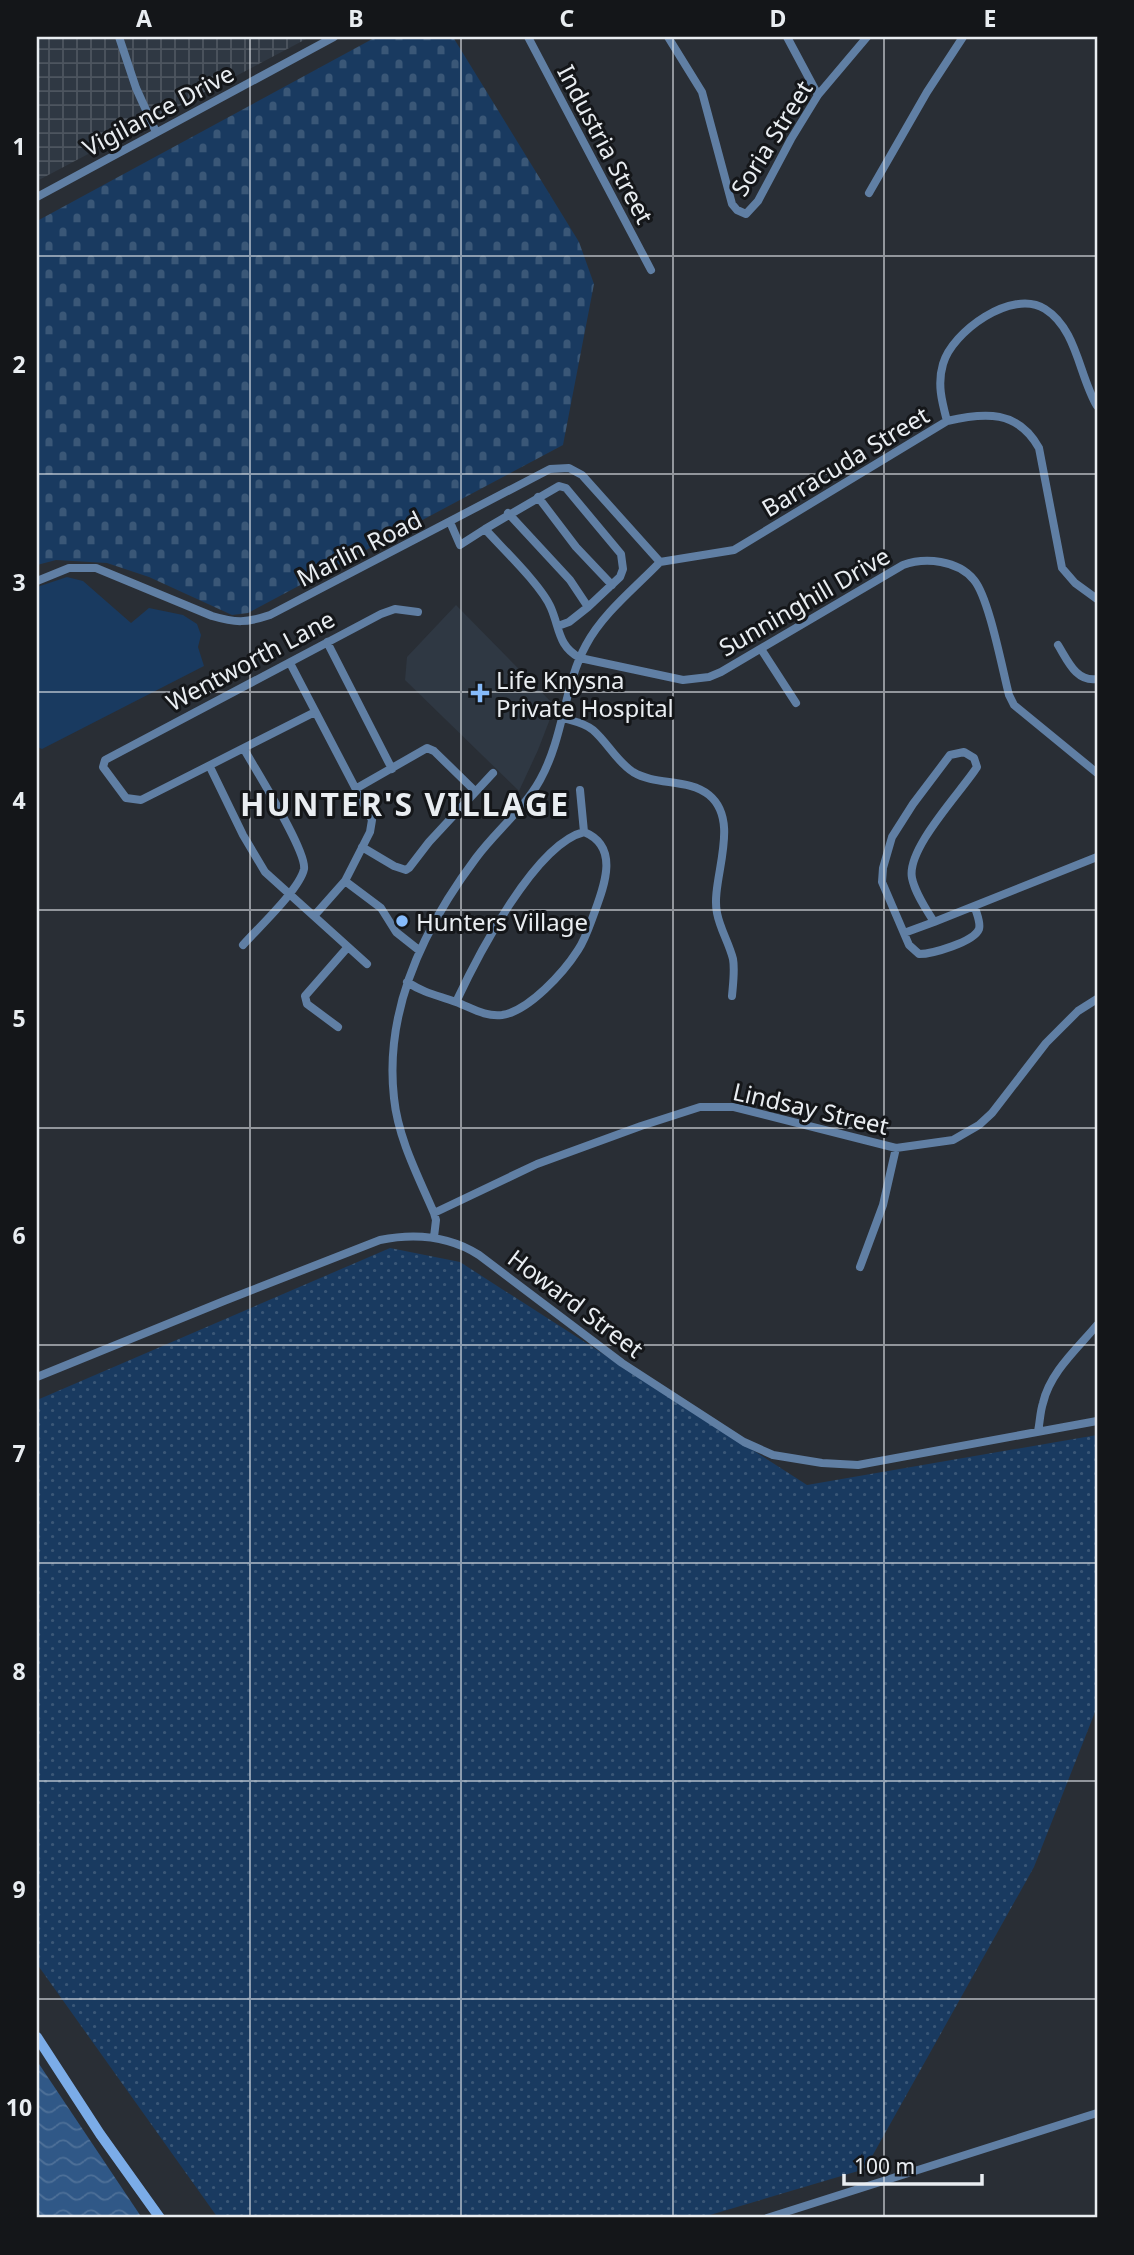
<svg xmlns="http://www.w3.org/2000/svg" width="1134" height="2255" viewBox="0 0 1134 2255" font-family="'Noto Sans',sans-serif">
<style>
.built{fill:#2f3843}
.industrial{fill:url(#industrial-grid)}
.grass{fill:url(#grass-dots)}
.cemetery{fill:url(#cemetery-stones)}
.green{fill:#193a60}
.water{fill:url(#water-waves)}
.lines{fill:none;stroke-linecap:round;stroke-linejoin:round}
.street{stroke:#607fa4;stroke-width:8}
.secondary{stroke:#7bace8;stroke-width:10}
.grid{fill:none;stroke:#e9edf1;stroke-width:2;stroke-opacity:0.55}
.poi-dot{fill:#86bbfb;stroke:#141619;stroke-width:2.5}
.labels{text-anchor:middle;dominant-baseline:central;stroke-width:6;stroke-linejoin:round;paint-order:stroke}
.street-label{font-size:24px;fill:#e9edf1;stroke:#141619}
.poi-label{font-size:24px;fill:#e9edf1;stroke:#141619;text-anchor:start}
.district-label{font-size:32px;font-weight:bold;letter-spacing:2px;fill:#e9edf1;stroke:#141619}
.neatline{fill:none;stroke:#e9edf1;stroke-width:2.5}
.grid-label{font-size:23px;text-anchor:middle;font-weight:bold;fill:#e9edf1}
</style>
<defs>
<pattern id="industrial-grid" width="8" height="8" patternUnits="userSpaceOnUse" patternTransform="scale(1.75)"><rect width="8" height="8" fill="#2f3843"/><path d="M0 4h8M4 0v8" fill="none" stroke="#4d555f"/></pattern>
<pattern id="grass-dots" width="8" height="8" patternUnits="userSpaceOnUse" patternTransform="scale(1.75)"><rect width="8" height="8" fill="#193a60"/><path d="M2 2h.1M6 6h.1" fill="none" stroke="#3a5777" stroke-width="1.8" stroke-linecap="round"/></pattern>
<pattern id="cemetery-stones" width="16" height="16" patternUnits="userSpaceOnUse" patternTransform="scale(1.75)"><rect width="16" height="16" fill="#193a60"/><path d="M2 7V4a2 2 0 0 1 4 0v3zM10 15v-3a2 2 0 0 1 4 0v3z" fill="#3a5777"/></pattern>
<pattern id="water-waves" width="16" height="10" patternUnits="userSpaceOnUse" patternTransform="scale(1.75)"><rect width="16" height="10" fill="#305887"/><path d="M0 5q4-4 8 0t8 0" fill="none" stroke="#4e7098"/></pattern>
</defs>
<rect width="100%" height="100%" fill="#292e35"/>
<path class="built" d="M456 605 555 706 538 750 519 791 405 680 407 657Z"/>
<path class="industrial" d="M37 37H310L37 181Z"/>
<path class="grass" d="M390 1248 460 1262 807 1485 1097 1435V1707L1034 1867 865 2169 700 2218H218L37 1964V1400Z"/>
<path class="cemetery" d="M376 37H453L579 242 594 284 563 445 248 613 232 615 149 577 107 563 56 560 37 565V221Z"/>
<path class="green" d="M67 577 83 581 131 623 149 608 183 615 197 624 201 635 198 647 204 666 42 749 37 747V587Z"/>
<path class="water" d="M37 2061 142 2218H37Z"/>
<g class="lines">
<path class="street" d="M119 37 136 88 156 132
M528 37 651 270
M668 37 702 92 732 204 737 210 746 214 758 201 791 139 818 95 867 37
M787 37 818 95
M869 193 927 92 963 37
M37 197 334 37
M947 421C942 402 937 384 943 364 952 332 1012 288 1045 309 1077 329 1079 376 1097 406
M538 497 576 547 612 585
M508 513 570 580 588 607
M450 522 460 545 485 529
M660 562 734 550 947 421C985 412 1018 410 1039 448L1062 568 1075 583 1097 599
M37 581 69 568H96L212 616C236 623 246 623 270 615L550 469 569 468 582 475 660 562
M558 626 569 622 588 607 620 577 623 569 621 554 566 488 559 486 485 529C502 548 542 586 551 608 560 629 558 646 580 658L683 680 709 677 721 672 903 565C925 557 958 560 974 580 989 598 1002 668 1009 695L1014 705 1097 773
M327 642 392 769
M1058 645C1068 661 1076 682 1097 679
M761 649 796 703
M290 663 372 820 370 832 345 881 314 916
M315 712 141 800 126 798 103 767 105 760 381 614 395 609 418 612
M563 718C573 721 585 723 593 730 608 743 616 761 633 772 656 786 688 778 709 795 742 822 710 881 717 913 720 929 729 943 733 959 735 970 733 984 732 996
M210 767 243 835 265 872 367 964
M357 788 427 748 434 751 475 791
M580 790 584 832
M362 847 394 866 406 870 409 868 429 842 493 773
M345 881 381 908 396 932 420 951
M975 907C976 913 981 922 979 929 974 942 932 954 919 954L909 945 882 882 883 868 892 837 913 804 950 755 964 752 974 758 977 767C961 792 906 849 912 878 915 893 926 909 934 922L1097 857
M904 933 934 922
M243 945C257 929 300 889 304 869 307 851 255 769 244 749
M407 982C426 994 437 995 456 1002 472 1008 485 1017 502 1015 529 1011 564 972 578 950 586 938 590 924 595 911 605 884 619 846 584 832 535 844 477 957 456 1002
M338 1027 307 1004 305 996 347 948
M434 1213 537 1164 641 1126 700 1107H734L896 1148 953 1140 979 1125 992 1113 1046 1043 1078 1011 1097 999
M434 1237 436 1220 434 1213C418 1176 398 1138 394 1098 384 1010 425 926 476 858 496 831 524 809 540 780 564 737 564 685 586 645 603 613 635 588 660 562
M860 1267 883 1205 896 1148
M37 1377 224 1301 380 1240C415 1233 449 1236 479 1255L622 1363 744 1442 773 1455 822 1463 858 1465 1097 1421
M1038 1431C1040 1422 1040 1412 1043 1403 1050 1372 1078 1348 1097 1325
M767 2218 1097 2113"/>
<path class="secondary" d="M37 2037 100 2134 160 2218"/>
</g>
<path class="grid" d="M250 37V2218M461 37V2218M673 37V2218M884 37V2218M37 256H1097M37 474H1097M37 692H1097M37 910H1097M37 1128H1097M37 1345H1097M37 1563H1097M37 1781H1097M37 1999H1097"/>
<g class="poi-dot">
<path d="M476.5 682.5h7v7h7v7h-7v7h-7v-7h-7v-7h7z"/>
<circle cx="402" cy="921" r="7"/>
</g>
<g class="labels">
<g class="street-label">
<text transform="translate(158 110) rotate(-28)">Vigilance Drive</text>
<text transform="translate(771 138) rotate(-58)">Soria Street</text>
<text transform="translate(606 144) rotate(62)">Industria Street</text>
<text transform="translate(845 461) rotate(-31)">Barracuda Street</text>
<text transform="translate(359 548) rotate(-27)">Marlin Road</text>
<text transform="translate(804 601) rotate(-30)">Sunninghill Drive</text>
<text transform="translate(250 660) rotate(-28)">Wentworth Lane</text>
<text transform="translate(811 1108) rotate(13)">Lindsay Street</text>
<text transform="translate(576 1303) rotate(37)">Howard Street</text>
</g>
<g class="poi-label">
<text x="496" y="679">Life Knysna<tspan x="496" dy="28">Private Hospital</tspan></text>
<text x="416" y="921">Hunters Village</text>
</g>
<g class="district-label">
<text x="405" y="803">HUNTER'S VILLAGE</text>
</g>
</g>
<rect width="1134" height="2255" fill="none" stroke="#141619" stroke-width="77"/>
<path d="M844 2174v10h138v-10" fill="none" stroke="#e9edf1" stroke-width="3.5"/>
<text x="854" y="2174" font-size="21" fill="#e9edf1" stroke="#141619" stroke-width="5" paint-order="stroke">100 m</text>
<rect x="38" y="38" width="1058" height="2178" class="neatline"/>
<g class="grid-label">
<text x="144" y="27">A</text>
<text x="356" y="27">B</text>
<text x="567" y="27">C</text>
<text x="778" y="27">D</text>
<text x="990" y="27">E</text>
<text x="19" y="155">1</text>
<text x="19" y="373">2</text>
<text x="19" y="591">3</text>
<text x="19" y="809">4</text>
<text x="19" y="1027">5</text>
<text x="19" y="1244">6</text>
<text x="19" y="1462">7</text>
<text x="19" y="1680">8</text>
<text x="19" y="1898">9</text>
<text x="19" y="2116">10</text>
</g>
</svg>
